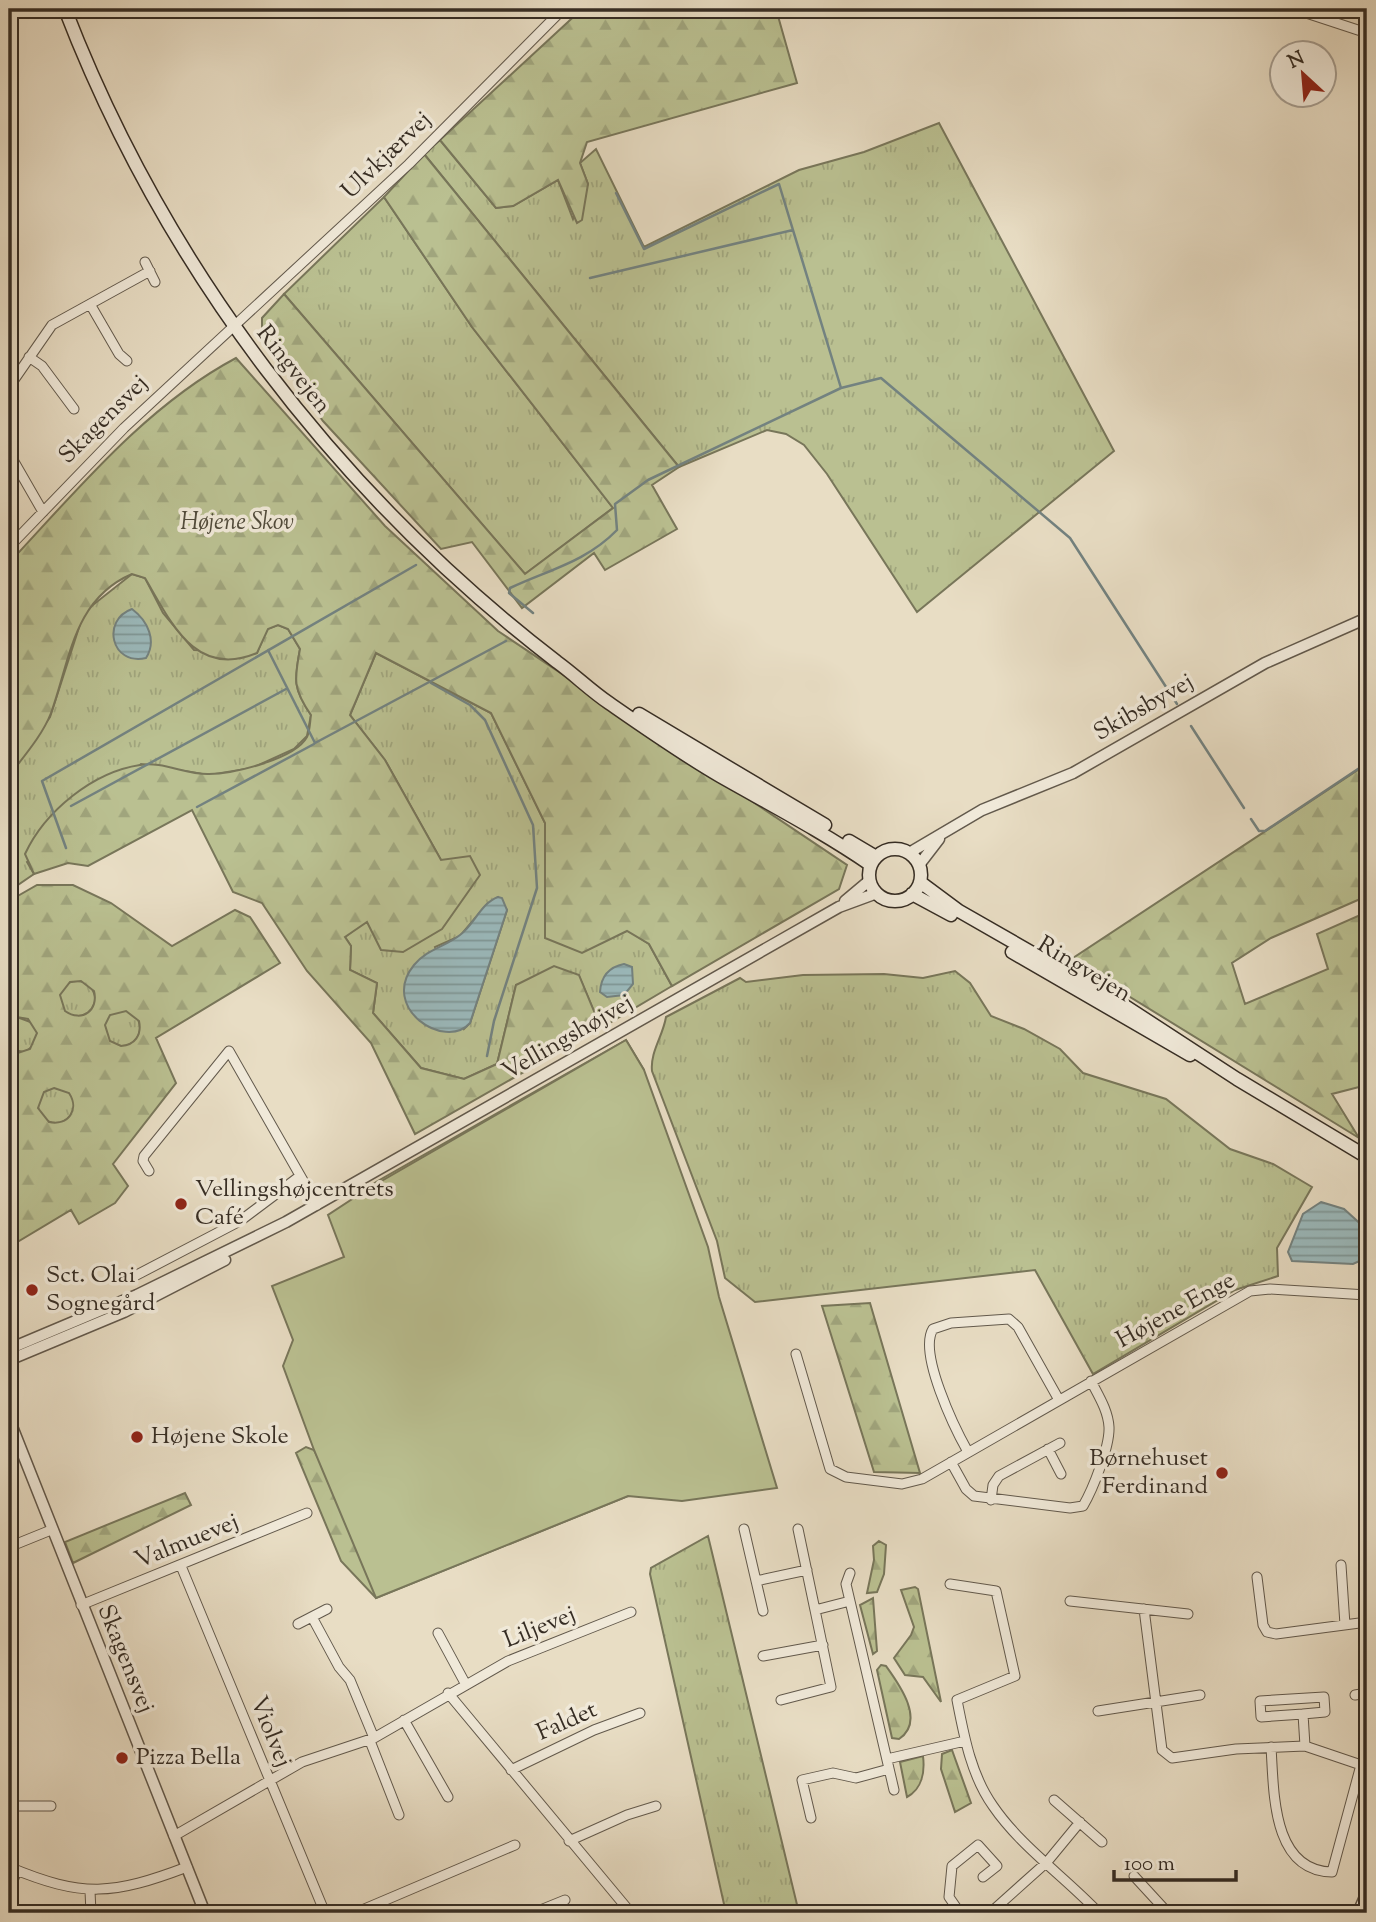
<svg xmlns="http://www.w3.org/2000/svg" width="1376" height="1922" viewBox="0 0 1376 1922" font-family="'Sorts Mill Goudy',serif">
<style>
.grass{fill:url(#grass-tufts);stroke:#78765a;stroke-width:2;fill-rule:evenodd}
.forest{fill:url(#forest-firs);stroke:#78765a;stroke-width:2;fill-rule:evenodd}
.pitch{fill:#bac091;stroke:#78765a;stroke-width:2}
.water{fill:url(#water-rules);stroke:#738280;stroke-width:2}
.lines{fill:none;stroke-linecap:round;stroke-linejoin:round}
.stream{stroke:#738280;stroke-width:2.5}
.minor-casing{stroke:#62594c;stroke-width:11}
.tertiary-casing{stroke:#62594c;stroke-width:13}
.secondary-casing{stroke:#362d24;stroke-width:15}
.minor{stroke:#f0e9d9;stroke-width:9}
.tertiary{stroke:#f0e9d9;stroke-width:10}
.secondary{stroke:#f0e9d9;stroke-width:12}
.poi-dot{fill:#8f2418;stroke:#f0e9d9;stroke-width:2.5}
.labels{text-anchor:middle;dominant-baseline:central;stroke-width:7;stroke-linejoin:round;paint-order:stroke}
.street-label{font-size:24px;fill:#362d24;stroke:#f0e9d9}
.park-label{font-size:24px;font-style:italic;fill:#504a3a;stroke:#f0e9d9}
.poi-label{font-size:24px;fill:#362d24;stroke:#f0e9d9;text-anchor:start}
</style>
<defs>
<pattern id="grass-tufts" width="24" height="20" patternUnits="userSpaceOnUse" patternTransform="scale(1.75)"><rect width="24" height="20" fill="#bac091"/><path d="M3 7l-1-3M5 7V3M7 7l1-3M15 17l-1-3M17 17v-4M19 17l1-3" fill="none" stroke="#a0a57d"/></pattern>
<pattern id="forest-firs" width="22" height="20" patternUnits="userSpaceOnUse" patternTransform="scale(1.75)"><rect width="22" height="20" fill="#bac091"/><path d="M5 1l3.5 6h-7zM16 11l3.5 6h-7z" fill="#a0a57d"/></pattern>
<pattern id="water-rules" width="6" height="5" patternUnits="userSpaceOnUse" patternTransform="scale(1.75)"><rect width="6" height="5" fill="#9bbabd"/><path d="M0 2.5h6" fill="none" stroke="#7f9899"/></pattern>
</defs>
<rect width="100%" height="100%" fill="#e8ddc4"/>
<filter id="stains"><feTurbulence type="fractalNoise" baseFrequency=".00286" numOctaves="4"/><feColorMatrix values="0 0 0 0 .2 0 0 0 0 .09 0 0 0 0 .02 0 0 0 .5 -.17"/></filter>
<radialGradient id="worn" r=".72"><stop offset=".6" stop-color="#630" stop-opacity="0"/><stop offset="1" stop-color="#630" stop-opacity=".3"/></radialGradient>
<path class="grass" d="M939 123 1114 451 917 612 827 474 804 445 786 434 767 430 679 467 424 154 440 140 496 208 513 206 558 180 573 219 588 184 580 163 596 149 644 247 799 170 864 152Z
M384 197 472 327 613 508 525 574 284 294Z
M132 574 145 578 163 613 194 650 257 653 267 629 278 625 288 629 300 649C294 680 293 689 311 715L307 736 294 749 252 768 209 775 141 764 27 862 34 874 9 891V802L14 791 12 772 50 717 84 612Z
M376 653 491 713 545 823V937L582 952 627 930 649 944 672 986 601 1028 579 976 516 985 497 1064 464 1079 421 1068 373 1013 377 983 350 970 351 946 345 937 441 860 385 760 350 715ZM498 897 507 910 470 1023 464 1029 435 947 460 936 487 904Z
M955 971 970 983 991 1016 1024 1029 1060 1049 1083 1073 1166 1099 1230 1149 1273 1164 1312 1187 1277 1248 1278 1276 1235 1290 1093 1374 1035 1270 755 1302 725 1278 717 1241 652 1071C650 1052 663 1036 666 1017L740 978 746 982 803 975 884 974 923 978Z
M59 999a18 18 0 1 1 36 0a18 18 0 1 1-36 0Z
M104 1028a18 18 0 1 1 36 0a18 18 0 1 1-36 0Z
M17 1017 33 1023C41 1035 37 1046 24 1052L9 1049V1021Z
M38 1105a18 18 0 1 1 36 0a18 18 0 1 1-36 0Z
M708 1536 799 1913H726L650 1574 651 1568Z"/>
<path class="forest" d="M582 9H648L649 17 729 9H776L797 83 587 142 580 163 588 184 582 220 577 223 558 180 513 206 496 208 440 140Z
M424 154 679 467 652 485 677 529 605 570 594 553 522 608 472 542 441 549 323 421 262 335V318L284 294 525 574 613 508 472 327 384 197Z
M236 358 385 526 498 631 847 865 839 889 672 986 649 944 627 931 582 953 545 938V823L491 713 376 653 350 715 385 760 441 860 470 856 480 875 442 929 403 952 381 950 367 922 345 937 351 946 350 970 377 983 373 1013 421 1068 464 1079 497 1064 516 985 554 966 579 975 601 1028 415 1134 371 1043 307 971 262 903 233 892 192 810 88 866 68 863 34 874 25 854C45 811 93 772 140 765 162 761 187 775 209 774 233 774 295 759 307 737 310 731 310 721 311 715 293 689 294 680 300 649L288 629 278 625 268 629 257 653C195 679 171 622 145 578L132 574C73 599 70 661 51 713 43 734 25 755 12 772L14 791 9 802V563C78 489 146 406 236 358Z
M1367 764V896L1271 938 1232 963 1245 1004 1328 969 1317 934 1367 912V1085L1332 1094 1359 1138 1070 960Z
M37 885H73L111 903 172 946 235 910 250 917 280 963 156 1038 176 1083 113 1164 128 1186 115 1203 79 1224 71 1210 9 1247V1049L18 1053 30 1049 37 1033 28 1019 17 1017 9 1021V901ZM81 981 94 991C99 1010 82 1023 65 1011L60 995 70 982ZM126 1011 139 1021C142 1035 135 1045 121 1046L110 1041 105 1025 110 1015ZM54 1088 69 1093C80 1110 68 1126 49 1122L38 1108 44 1092Z
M626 1040 644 1070 628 1496 376 1598 341 1561 296 1453 306 1447 314 1450 380 1578 613 1488 334 1213 376 1182Z
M870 1303 920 1473 874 1472 822 1306Z
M185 1493 191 1505 73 1563 65 1542Z
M879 1541 886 1545 884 1574 877 1592 867 1593 874 1560 873 1546Z
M915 1587 918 1589 941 1702 923 1677 905 1675 894 1658 911 1635 914 1627 901 1590Z
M873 1598 877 1651 873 1654 860 1605Z
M881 1665 886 1666C899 1684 926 1721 899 1739L892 1738 877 1670Z
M952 1750 971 1803 955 1812 941 1769 942 1754Z
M923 1756C925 1772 922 1789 907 1797L900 1762Z"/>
<path class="pitch" d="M626 1040 644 1070 708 1247 719 1297 777 1488 682 1501 628 1496 376 1598 314 1450 283 1366 293 1340 272 1286 344 1257 328 1215 366 1190Z"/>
<path class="water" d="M132 609C148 621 157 641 146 658 111 666 101 620 132 609Z
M498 897 502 898 507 910 470 1023C445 1051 379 1008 414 965 427 949 445 947 460 935 474 925 481 903 498 897Z
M624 964 632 967 633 984 624 995 607 997 600 992C601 976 609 967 624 964Z
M1321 1202 1344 1209 1365 1228 1366 1258 1353 1264 1292 1261 1288 1252 1303 1214Z"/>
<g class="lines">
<path class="stream" d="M616 193 644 249 779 184 841 388
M590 278 793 230
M533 613 509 593 510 588C548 570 586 562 617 530L615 504 648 480 841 388 881 378 1070 538 1177 704
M268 650 315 743 506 641
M431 683 470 705 485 720 533 825 537 888 494 1021 487 1056
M1191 726 1244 808
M71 806 286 689
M197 807 314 744
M1251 819 1259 831H1265L1367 763
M66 848 42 781 416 565"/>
<g class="minor-casing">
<path id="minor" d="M1294 9 1367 33
M145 262 155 282
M90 304 119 354 127 361
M29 357 42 366 74 409
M9 387 52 325 150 271
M9 453 43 512
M9 547 124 428 409 164 563 9
M149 1171 143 1161 144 1156 229 1051 317 1205
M131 1278 240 1221 300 1176
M796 1354 830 1469 846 1477 902 1484 922 1479 1250 1291 1270 1289 1367 1295
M1048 1449 1061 1474
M968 1452C955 1429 918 1353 933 1329L951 1323 1009 1319 1018 1327 1059 1400
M951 1462 966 1489 974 1496 1070 1508 1083 1506C1093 1489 1110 1446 1109 1427 1108 1410 1098 1395 1091 1381
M991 1500 993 1485 999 1476 1060 1443
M744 1529 763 1611
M798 1529 815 1610
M9 1547 51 1530
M1341 1565 1345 1625
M181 1566 325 1913
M850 1573 846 1584 894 1790
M1257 1577 1263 1625 1267 1632 1276 1634 1367 1622
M756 1581 807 1570
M950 1584 996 1591 1015 1676 957 1700C964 1736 971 1775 993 1806 1021 1847 1065 1877 1099 1913
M1070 1601 1188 1614
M81 1605 307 1513
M1144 1609 1162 1750 1172 1758 1236 1749 1305 1746 1367 1767
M312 1617 339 1667 350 1680 374 1738
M298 1624 327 1609
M438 1633 465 1683
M763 1656 823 1645
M448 1693 631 1913
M1355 1695 1367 1693
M781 1700 831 1687 815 1610 850 1601
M1098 1711 1200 1695
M1303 1714 1325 1712 1324 1697 1260 1701 1261 1717 1303 1714 1305 1746
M404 1720 448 1797
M370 1741 399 1815
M1271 1747C1274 1793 1272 1871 1332 1872L1361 1765
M887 1759 965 1741
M511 1770 594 1730 640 1713
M1054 1800 1102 1842
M9 1806H51
M811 1818 802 1780 833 1773 856 1778 889 1769
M174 1836 302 1762 374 1738 508 1661 631 1612
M569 1841 627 1815 656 1806
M9 1867C83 1898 113 1895 187 1867
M1134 1876 1168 1913
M9 1889 17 1871
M90 1891 91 1913
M355 1913 515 1845
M533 1913 565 1900
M659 1913 675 1910 676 1913
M960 1913 949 1897 952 1866 978 1845 997 1866 983 1877
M990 1913 1047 1862 1080 1822"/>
</g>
<g class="tertiary-casing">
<path id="tertiary" d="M909 853 982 810 1073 773 1265 663 1367 618
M919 865 939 839
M845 901 870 880
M9 1349 137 1295 286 1222 839 907 877 893
M9 1360 124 1312 225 1260
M9 1419 205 1913
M1358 1913 1367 1892"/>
</g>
<g class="secondary-casing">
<path id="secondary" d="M65 9C165 268 337 493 557 662 575 675 591 691 609 703 645 728 682 754 720 776 771 805 823 832 871 865
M639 714 825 825
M849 841 876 857
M869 875a26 26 0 1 1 52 0a26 26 0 1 1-52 0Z
M920 882 959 911 1125 1006 1237 1079 1367 1157
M912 894 951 915
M1012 952 1190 1055"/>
</g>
<use href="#minor" class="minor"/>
<use href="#tertiary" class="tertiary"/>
<use href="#secondary" class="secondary"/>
</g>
<g class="poi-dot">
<circle cx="181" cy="1204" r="7"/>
<circle cx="32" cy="1290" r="7"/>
<circle cx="137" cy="1437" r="7"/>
<circle cx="1222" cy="1473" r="7"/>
<circle cx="122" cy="1758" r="7"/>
</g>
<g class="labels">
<g class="street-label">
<text transform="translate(387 156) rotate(-44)">Ulvkjærvej</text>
<text transform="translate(293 370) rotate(52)">Ringvejen</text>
<text transform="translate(104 420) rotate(-45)">Skagensvej</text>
<text transform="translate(1144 708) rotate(-30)">Skibsbyvej</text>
<text transform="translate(1084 970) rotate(31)">Ringvejen</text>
<text transform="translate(568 1038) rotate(-30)">Vellingshøjvej</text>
<text transform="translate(1176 1311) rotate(-29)">Højene Enge</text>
<text transform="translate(187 1542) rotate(-22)">Valmuevej</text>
<text transform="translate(540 1628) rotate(-22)">Liljevej</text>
<text transform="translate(125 1659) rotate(68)">Skagensvej</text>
<text transform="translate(567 1722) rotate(-24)">Faldet</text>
<text transform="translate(270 1732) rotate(68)">Violvej</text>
</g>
<g class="park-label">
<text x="237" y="523">Højene Skov</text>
</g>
<g class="poi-label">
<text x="195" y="1190">Vellingshøjcentrets<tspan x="195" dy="28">Café</tspan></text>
<text x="46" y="1276">Sct. Olai<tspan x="46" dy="28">Sognegård</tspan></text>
<text x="151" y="1437">Højene Skole</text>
<text x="1208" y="1459" text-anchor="end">Børnehuset<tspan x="1208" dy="28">Ferdinand</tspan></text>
<text x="136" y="1758">Pizza Bella</text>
</g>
</g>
<rect width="1376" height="1922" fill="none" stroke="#e8ddc4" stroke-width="35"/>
<rect x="10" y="10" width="1355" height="1901" fill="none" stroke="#362d24" stroke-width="3.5"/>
<rect x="18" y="18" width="1341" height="1887" fill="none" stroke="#362d24" stroke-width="2"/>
<g transform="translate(1303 74) rotate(334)"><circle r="33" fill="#f0e9d9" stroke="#a69e91" stroke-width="2"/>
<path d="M0-5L12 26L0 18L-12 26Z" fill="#8f2418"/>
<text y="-10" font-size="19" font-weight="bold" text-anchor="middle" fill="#362d24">N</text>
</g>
<path d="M1114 1870v10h122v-10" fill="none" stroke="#362d24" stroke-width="3.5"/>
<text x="1124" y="1870" font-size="21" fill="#362d24" stroke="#f0e9d9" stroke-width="5" paint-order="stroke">100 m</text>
<rect width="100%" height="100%" filter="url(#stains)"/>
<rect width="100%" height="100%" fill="url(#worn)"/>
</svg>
